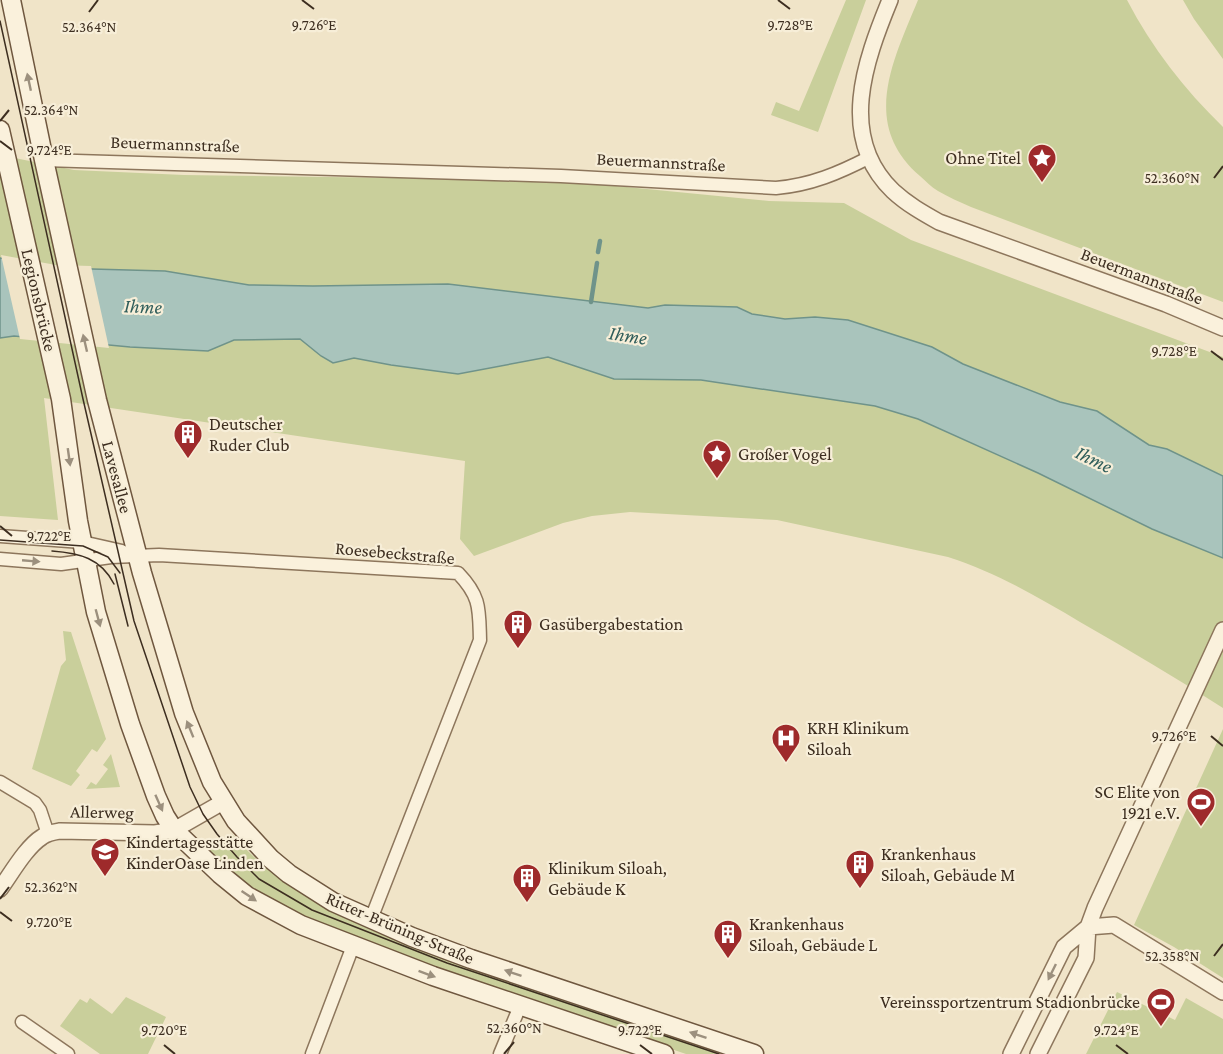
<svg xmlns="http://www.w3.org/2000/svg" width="1223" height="1054" viewBox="0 0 1223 1054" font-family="'Crimson Pro',serif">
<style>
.green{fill:#c9cf9b}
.water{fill:#a9c4bc;stroke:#6f938a;stroke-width:1.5}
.pier{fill:#f0e4c8}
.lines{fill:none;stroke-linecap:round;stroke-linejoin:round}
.stream{stroke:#6f938a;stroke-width:4.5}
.minor-casing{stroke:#8d765c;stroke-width:15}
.tertiary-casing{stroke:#8d765c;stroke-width:18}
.secondary-casing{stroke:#6f573f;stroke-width:21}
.minor{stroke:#faf1dc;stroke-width:12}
.tertiary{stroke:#faf1dc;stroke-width:15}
.secondary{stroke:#faf1dc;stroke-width:18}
.tram{stroke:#3d2e20;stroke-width:1.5}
.oneway{fill:#9c907e}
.ticks{fill:none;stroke:#3d2e20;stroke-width:2}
.labels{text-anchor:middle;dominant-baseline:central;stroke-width:4.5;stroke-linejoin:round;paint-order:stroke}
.street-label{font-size:18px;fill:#3d2e20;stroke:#f7eed8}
.poi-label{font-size:18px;fill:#3d2e20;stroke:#f7eed8;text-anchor:start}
.water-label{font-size:20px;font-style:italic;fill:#2f5d5a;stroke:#f7eed8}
.ticks-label{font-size:15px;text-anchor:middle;fill:#3d2e20;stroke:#f7eed8;stroke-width:4.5;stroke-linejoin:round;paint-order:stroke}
</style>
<rect width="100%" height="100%" fill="#f0e4c8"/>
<path class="green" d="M846 0H866L818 132 771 115 776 102 799 111Z
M918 0H1127C1152 48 1184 89 1223 127V302L971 207C960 202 948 197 938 191 931 187 926 181 920 176 860 124 893 61 918 0Z
M1183 0H1223V59L1194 19Z
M0 155 74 170 184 175 555 180 769 201 844 203 911 240 1223 357V708C1176 678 1129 650 1080 622 1038 597 995 572 948 557L777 520 630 512 592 516 563 523 474 556 460 539 465 461 44 398 58 520 0 516Z
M63 631 71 632 106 739 97 752 92 749 76 771 80 775 71 786 32 769 61 666 66 660Z
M1223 729V978L1174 947 1134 925Z
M111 754 120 787 86 789 91 782 96 785 108 769 103 765Z
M232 834C275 883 320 907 379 931L736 1054H686L444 972 332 930 266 898 246 885 208 852Z
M1117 992 1175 1020 1186 998 1223 1019V1054H1086Z
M126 997 166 1017 148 1054H100L60 1026 80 999 87 1003 90 998 112 1014Z"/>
<path class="water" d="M0 258 55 268 165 271 249 285 313 286 448 284 648 308 665 305 737 307 752 314 785 319 815 317 848 320 932 347 963 364 996 377 1060 402 1097 411 1149 445 1167 449 1223 476V558L1152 529 1038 473 918 419 875 406 701 380 614 379 548 357 458 374 391 365 354 358 333 363 321 356 300 339 234 340 208 351 130 347 14 336 0 338Z"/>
<path class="pier" d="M1 255 56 265 91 266 109 348 20 339Z"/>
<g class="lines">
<path class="stream" d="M598 252 600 241
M591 302 597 263"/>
<g class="minor-casing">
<path id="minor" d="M44 160 561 176 776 188C811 185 839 173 870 157
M0 536 82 542 122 551
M0 559 61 564 111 557 159 555 458 573C481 597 479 609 480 640L371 919
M0 782 35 803 40 810 48 834
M22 1022 68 1054
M312 1054 353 946
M500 1054 520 1006"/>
</g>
<g class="tertiary-casing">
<path id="tertiary" d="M890 0C865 61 837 137 893 191 907 204 923 213 939 222L1166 304 1223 328
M0 889C11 874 26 847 42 837 47 833 54 832 60 831L155 833 174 830 223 802
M1088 927 1114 925 1223 992
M1011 1054 1064 947 1088 927
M1038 1054 1086 958 1088 927 1095 908 1223 630"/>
</g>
<g class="secondary-casing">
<path id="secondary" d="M11 0 44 160 97 400 142 573 184 713 212 782 236 821 271 859 289 874 333 902 412 937 471 959 754 1054
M0 130 61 399 78 521 96 612 130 724 156 796 165 816 174 830 220 874 247 896 301 925 433 976 664 1054"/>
</g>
<use href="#minor" class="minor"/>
<use href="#tertiary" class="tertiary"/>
<use href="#secondary" class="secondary"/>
<path class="tram" d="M0 21 83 399 134 621 190 787 203 814 217 834 237 857 259 879 312 910 447 963 719 1054
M0 540 83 546 108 557 120 573
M52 551C79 553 101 558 114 584
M115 574 128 626"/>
</g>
<defs><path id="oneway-solid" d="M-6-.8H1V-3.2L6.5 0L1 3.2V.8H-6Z" transform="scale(1.5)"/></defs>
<g class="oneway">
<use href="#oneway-solid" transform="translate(29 82) rotate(-102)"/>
<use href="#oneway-solid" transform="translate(85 343) rotate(-103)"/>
<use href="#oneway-solid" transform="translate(69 457) rotate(82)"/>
<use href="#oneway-solid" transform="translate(31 561) rotate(5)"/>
<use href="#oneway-solid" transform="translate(98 618) rotate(75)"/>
<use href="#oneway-solid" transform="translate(190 729) rotate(-112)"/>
<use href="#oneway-solid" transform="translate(159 803) rotate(66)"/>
<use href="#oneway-solid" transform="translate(249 896) rotate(34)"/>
<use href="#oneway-solid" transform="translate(1052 972) rotate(116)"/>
<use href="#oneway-solid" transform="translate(513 973) rotate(-161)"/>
<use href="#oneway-solid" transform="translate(427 974) rotate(20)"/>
<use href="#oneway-solid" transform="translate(698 1035) rotate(-161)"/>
</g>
<path class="ticks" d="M302 0 314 9M778 0 790 9M89 12 98 0M0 121 9 110M0 141 12 150M1214 178 1223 166M1211 351 1223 360M0 526 12 536M1211 736 1223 746M0 899 9 887M0 912 12 921M1214 956 1223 944M164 1045 175 1054M640 1045 652 1054M1116 1045 1128 1054M504 1054 514 1042"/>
<defs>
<g id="sight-pin" transform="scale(1.5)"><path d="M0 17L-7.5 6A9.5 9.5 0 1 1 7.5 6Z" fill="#9e2a2b" stroke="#f7eed8"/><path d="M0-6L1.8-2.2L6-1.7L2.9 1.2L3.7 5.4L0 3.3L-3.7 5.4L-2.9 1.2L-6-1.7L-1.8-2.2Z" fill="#fff"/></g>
<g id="building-pin" transform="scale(1.5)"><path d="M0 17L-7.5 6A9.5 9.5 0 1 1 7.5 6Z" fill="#9e2a2b" stroke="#f7eed8"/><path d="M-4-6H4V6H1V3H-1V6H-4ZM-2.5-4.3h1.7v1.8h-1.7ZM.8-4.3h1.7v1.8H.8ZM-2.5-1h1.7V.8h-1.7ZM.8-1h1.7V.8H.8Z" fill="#fff"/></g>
<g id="hospital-pin" transform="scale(1.5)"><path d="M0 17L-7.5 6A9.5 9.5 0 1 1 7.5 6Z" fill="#9e2a2b" stroke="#f7eed8"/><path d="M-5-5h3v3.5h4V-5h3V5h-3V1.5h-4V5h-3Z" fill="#fff"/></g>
<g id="stadium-pin" transform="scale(1.5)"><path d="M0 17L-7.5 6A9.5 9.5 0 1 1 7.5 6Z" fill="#9e2a2b" stroke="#f7eed8"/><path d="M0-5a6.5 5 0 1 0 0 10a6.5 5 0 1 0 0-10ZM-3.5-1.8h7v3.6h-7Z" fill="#fff"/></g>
<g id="school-pin" transform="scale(1.5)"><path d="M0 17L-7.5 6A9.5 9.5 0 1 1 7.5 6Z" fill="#9e2a2b" stroke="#f7eed8"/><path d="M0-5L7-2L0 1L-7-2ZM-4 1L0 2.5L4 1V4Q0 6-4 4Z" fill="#fff"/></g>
</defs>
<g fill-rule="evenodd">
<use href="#sight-pin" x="1042" y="158"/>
<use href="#building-pin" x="188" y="434"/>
<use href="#sight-pin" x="717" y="454"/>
<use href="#building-pin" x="518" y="624"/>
<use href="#hospital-pin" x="786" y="738"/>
<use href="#stadium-pin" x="1201" y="802"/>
<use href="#school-pin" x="105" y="852"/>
<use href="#building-pin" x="860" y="864"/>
<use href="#building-pin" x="527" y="878"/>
<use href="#building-pin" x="728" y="934"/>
<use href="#stadium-pin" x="1161" y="1002"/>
</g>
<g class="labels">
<g class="street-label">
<text transform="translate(175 144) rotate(2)">Beuermannstraße</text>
<text transform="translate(661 162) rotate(3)">Beuermannstraße</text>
<text transform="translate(1142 276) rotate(21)">Beuermannstraße</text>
<text transform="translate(39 300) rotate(77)">Legionsbrücke</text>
<text transform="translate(117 477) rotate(75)">Lavesallee</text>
<text transform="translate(395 553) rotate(5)">Roesebeckstraße</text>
<text transform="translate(102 812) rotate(1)">Allerweg</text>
<text transform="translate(400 928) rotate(23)">Ritter-Brüning-Straße</text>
</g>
<g class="poi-label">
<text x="1021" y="158" text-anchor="end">Ohne Titel</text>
<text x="209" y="424">Deutscher<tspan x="209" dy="21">Ruder Club</tspan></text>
<text x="738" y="454">Großer Vogel</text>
<text x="539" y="624">Gasübergabestation</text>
<text x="807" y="728">KRH Klinikum<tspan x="807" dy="21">Siloah</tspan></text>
<text x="1180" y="792" text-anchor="end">SC Elite von<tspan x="1180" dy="21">1921 e.V.</tspan></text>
<text x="126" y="842">Kindertagesstätte<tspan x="126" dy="21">KinderOase Linden</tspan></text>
<text x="881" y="854">Krankenhaus<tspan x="881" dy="21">Siloah, Gebäude M</tspan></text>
<text x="548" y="868">Klinikum Siloah,<tspan x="548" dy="21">Gebäude K</tspan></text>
<text x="749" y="924">Krankenhaus<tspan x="749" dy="21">Siloah, Gebäude L</tspan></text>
<text x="1140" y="1002" text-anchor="end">Vereinssportzentrum Stadionbrücke</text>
</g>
<g class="water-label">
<text transform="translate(143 306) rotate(2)">Ihme</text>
<text transform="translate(628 335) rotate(9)">Ihme</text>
<text transform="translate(1094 459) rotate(26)">Ihme</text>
</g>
</g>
<g class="ticks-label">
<text x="314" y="30">9.726°E</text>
<text x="790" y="30">9.728°E</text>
<text x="89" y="32">52.364°N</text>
<text x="51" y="115">52.364°N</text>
<text x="49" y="155">9.724°E</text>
<text x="1172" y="183">52.360°N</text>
<text x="1174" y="356">9.728°E</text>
<text x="49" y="541">9.722°E</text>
<text x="1174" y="741">9.726°E</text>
<text x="51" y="892">52.362°N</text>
<text x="49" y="927">9.720°E</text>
<text x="1172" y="961">52.358°N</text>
<text x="514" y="1033">52.360°N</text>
<text x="164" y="1035">9.720°E</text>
<text x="640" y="1035">9.722°E</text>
<text x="1116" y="1035">9.724°E</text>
</g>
</svg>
